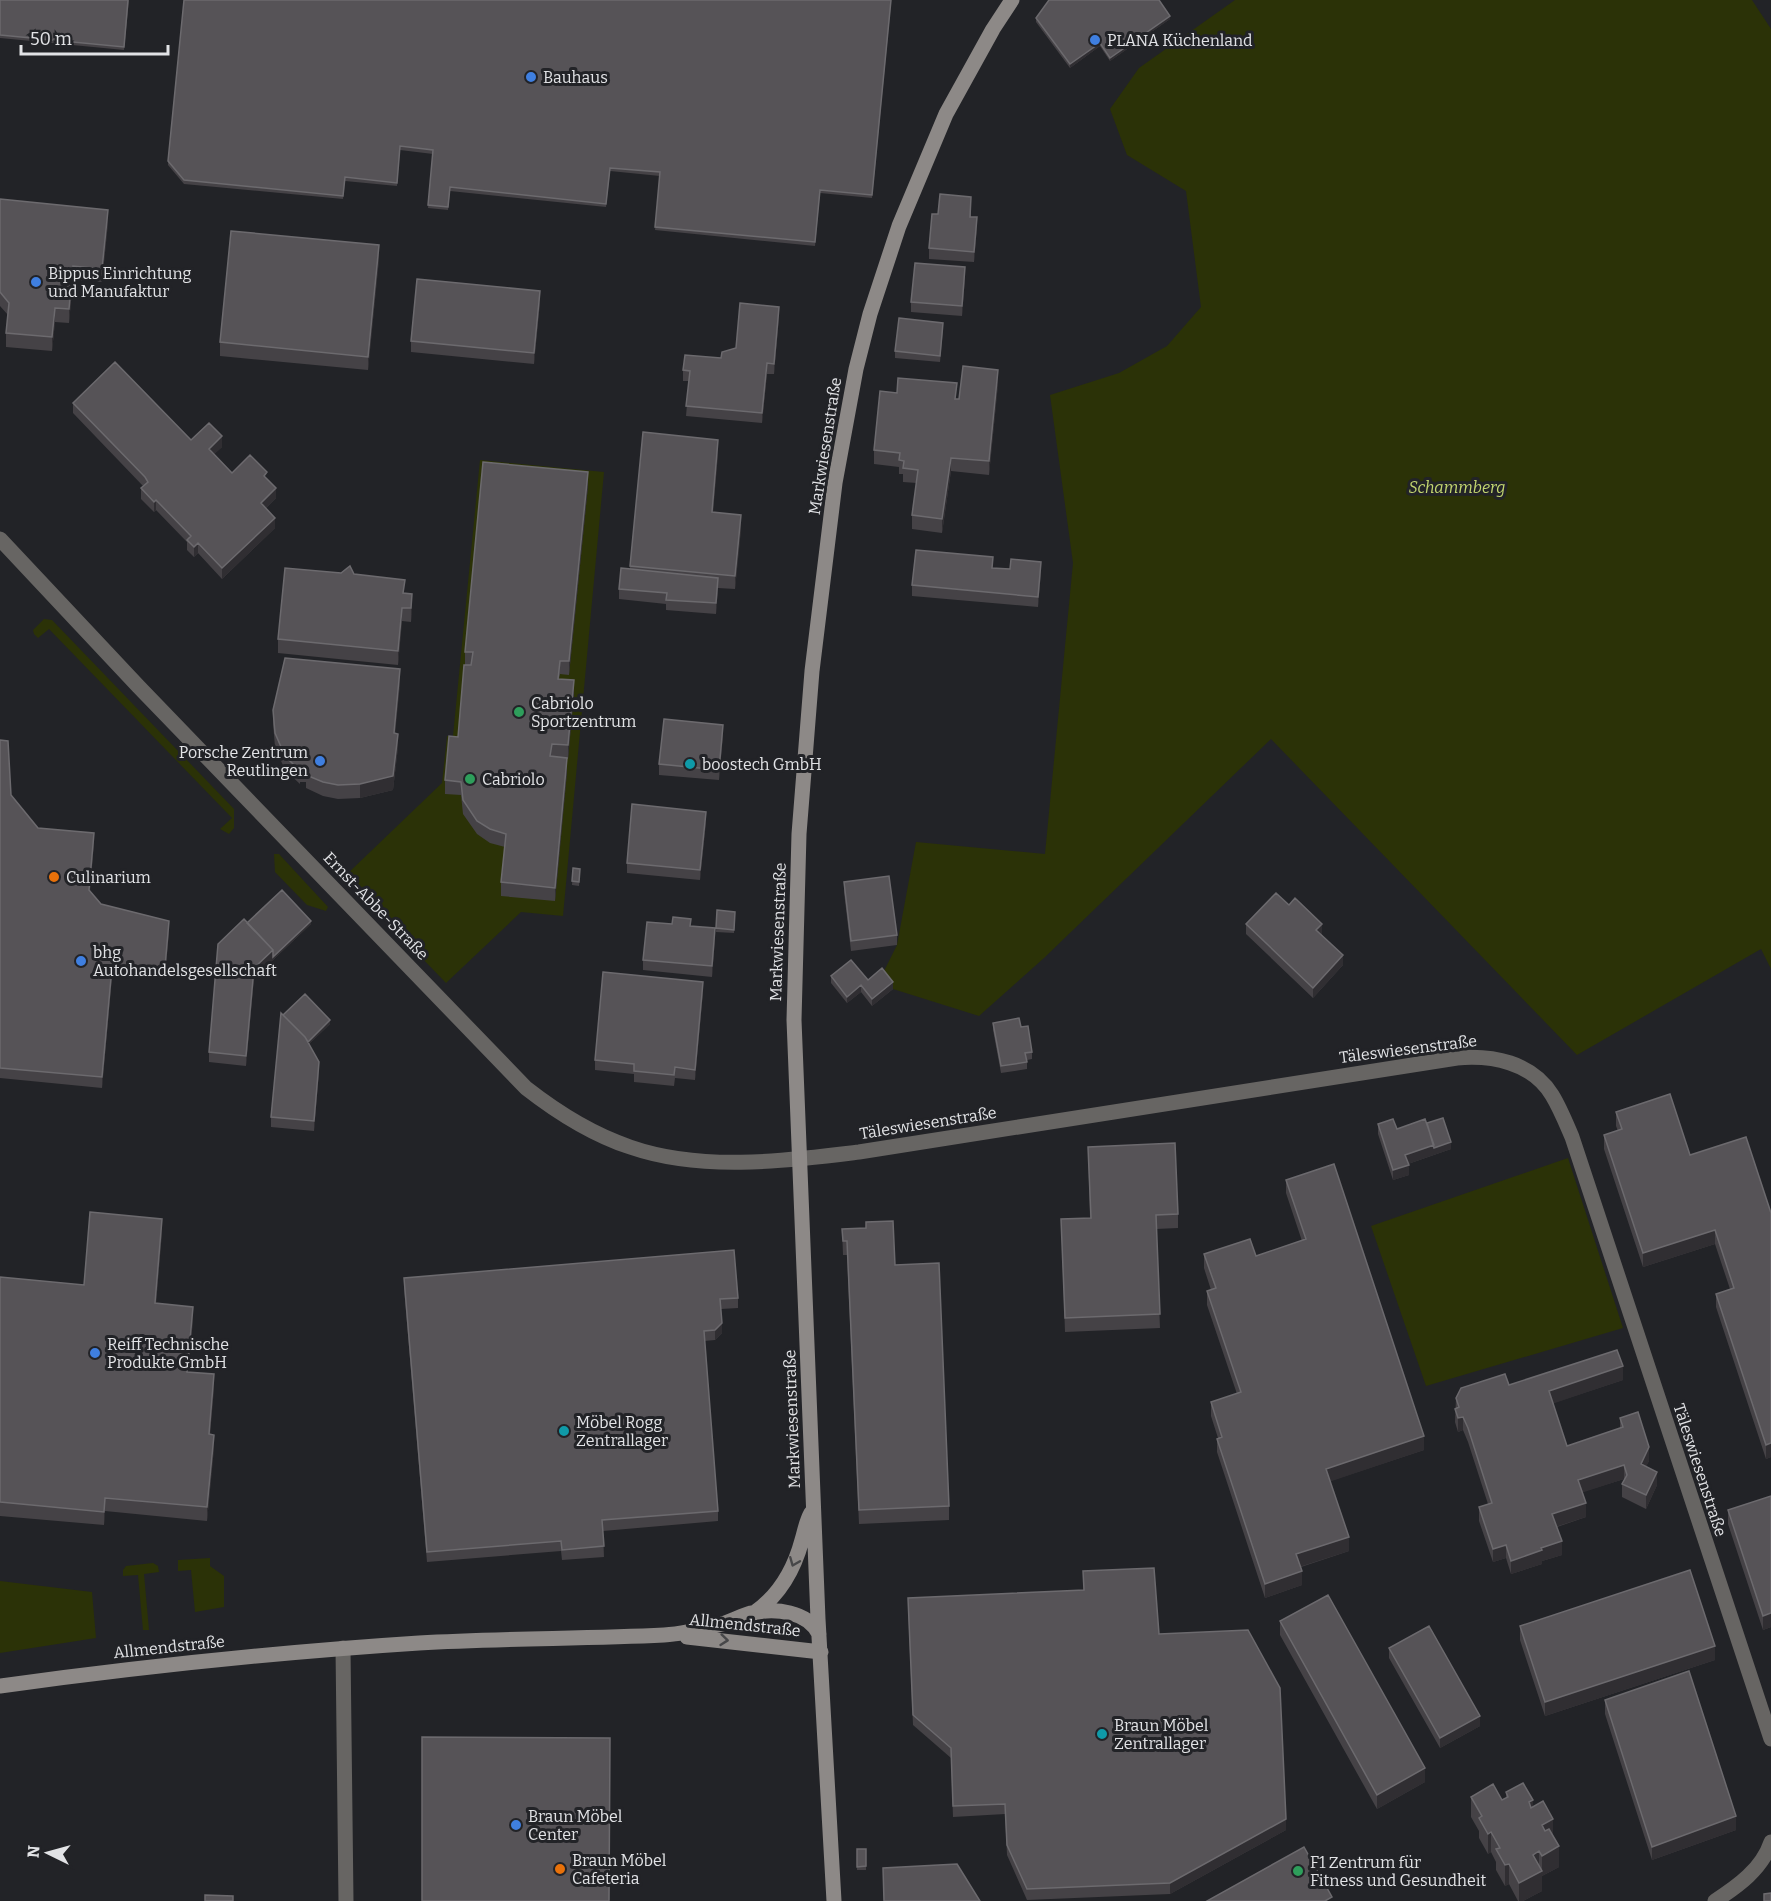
<svg xmlns="http://www.w3.org/2000/svg" width="1771" height="1901" viewBox="0 0 1771 1901" font-family="Bitter,serif">
<style>
.green{fill:#2b3207}
.lines{fill:none;stroke-linecap:round;stroke-linejoin:round}
.street{stroke:#676563;stroke-width:15}
.secondary{stroke:#8d8987;stroke-width:15}
.wall{fill:#454246}
.shaded-wall{fill:#302e32}
.building{fill:#565357;stroke:#6c6a6e;stroke-width:1.5}
.oneway{stroke:#474749}
.shop-dot{fill:#3f7fe0;stroke:#222327;stroke-width:2}
.leisure-dot{fill:#2e9e5b;stroke:#222327;stroke-width:2}
.culture-dot{fill:#0f9aa8;stroke:#222327;stroke-width:2}
.food-dot{fill:#e8710a;stroke:#222327;stroke-width:2}
.labels{text-anchor:middle;dominant-baseline:central;stroke-width:6;stroke-linejoin:round;paint-order:stroke}
.poi-label{font-size:16px;fill:#e2e3e6;stroke:#222327;text-anchor:start}
.street-label{font-size:16px;fill:#e2e3e6;stroke:#222327}
.park-label{font-size:16px;font-style:italic;fill:#c3d670;stroke:#222327}
</style>
<rect width="100%" height="100%" fill="#222327"/>
<path class="green" d="M1235 0H1752L1771 29V969L1761 949 1577 1055 1271 739 1044 958 979 1016 893 989 882 975 897 945 916 842 1045 854 1073 563 1050 395 1119 373 1167 346 1201 307 1186 191 1127 155 1110 109 1139 68Z
M480 460 604 472 563 916 521 912 446 983 344 877 442 783 447 736H453Z
M44 619 52 620 234 809V828L229 834 220 829 232 818 49 629 38 638 34 634 33 630Z
M274 854H279L328 907 326 911 307 905 275 872Z
M1568 1158 1623 1328 1426 1386 1371 1226Z
M210 1558V1566L224 1576V1607L195 1612 191 1570 178 1571V1560Z
M153 1563 158 1566 159 1572 144 1574 149 1630H143L138 1575 123 1576V1570L126 1566Z
M0 1581 92 1592 96 1638 0 1653Z"/>
<g class="lines">
<path class="street" d="M0 539 138 686 526 1088C558 1113 591 1134 630 1147 702 1172 785 1161 859 1152L1457 1058C1492 1055 1532 1062 1552 1095 1560 1108 1566 1123 1572 1137L1771 1739
M343 1648 346 1901
M1715 1901C1738 1886 1762 1869 1771 1842"/>
<path class="secondary" d="M754 1613C780 1595 794 1570 802 1540 805 1530 806 1522 811 1513
M687 1637 821 1652
M0 1686C139 1667 279 1652 419 1643 501 1638 582 1639 664 1635 683 1634 703 1629 722 1624 732 1621 741 1616 751 1613 776 1608 807 1611 819 1634
M834 1901 818 1619 794 1020 799 834 812 671 835 483 856 369 870 314 899 226 946 114 993 29 1012 0"/>
</g>
<path class="wall" d="M0 0H129L124 50 0 38Z
M891 4 872 198 820 193 815 246 655 230 660 176 610 171 606 207 450 191 448 210 428 208 433 154 400 150 397 186 345 181 343 199 184 184 168 165V161Z
M1036 18 1170 19 1110 61 1100 46 1070 68 1036 22Z
M0 199 108 223 102 282 73 280 69 323 55 322 52 351 6 347V333L8 315 0 306Z
M971 207V217L977 227 974 262 929 259V248L938 214Z
M379 259 368 370 220 356V342Z
M965 278 962 316 911 312V302Z
M540 302 534 364 411 352V341Z
M779 317 774 374H767L762 423 686 416 689 381H683V370L721 358 736 348Z
M943 329 940 362 895 358V351Z
M998 384 989 475 951 471 942 533 912 529V515L917 483 903 482V474H899V467L874 464V450L956 399H959Z
M73 403 191 440 222 447 214 454 232 473 267 479 276 498 266 508 275 528 222 579 198 553 194 557 187 550V542L156 510 154 512 141 499V488L143 486 73 413Z
M718 454 713 512 741 529 735 589 718 588 716 614 666 610V604L619 599V589L630 569V566Z
M588 486 569 675 560 674 559 679 574 694 568 759H567V772L555 901 501 896V882L505 847 490 843 477 834 463 814 461 795 445 794V780L458 737 465 665V652Z
M993 568 1041 572 1038 607 912 596V585Z
M354 574 405 593 412 607 411 622 402 621 398 665 278 653V639Z
M400 683 395 733 398 747 393 790 360 798 338 799 323 796 306 788V782H300V784L285 770 275 747 273 723V710Z
M723 735 719 780 659 775V764Z
M0 740 11 795 38 828 94 843 90 891 101 904 169 931 165 978 112 977 102 1088 0 1078Z
M706 822 700 880 627 873V863Z
M573 868 580 872 579 886 572 885Z
M844 882 897 935V945L851 951 844 892Z
M1289 905 1322 934V935L1343 965 1313 998 1246 934V924Z
M717 910 735 912 734 933 716 932Z
M247 923 311 924 254 978 246 1066 209 1062V1052Z
M691 926 715 939 712 977 643 970V960Z
M831 976 868 980 893 989 872 1006 861 992 847 1003 831 983Z
M703 992 695 1080 675 1078 674 1086 634 1082V1074L595 1070V1060Z
M283 1015 330 1024 309 1044 319 1072 314 1131 271 1127V1117Z
M993 1023 1021 1027 1032 1052V1059L1027 1060V1069L1001 1073 993 1030Z
M1616 1112 1690 1155 1771 1213V1457L1766 1459 1716 1307V1294L1730 1289 1715 1244 1643 1267 1604 1149V1135L1618 1131 1616 1126Z
M1427 1123 1451 1149 1408 1164 1409 1175 1393 1180 1378 1134V1124L1397 1129Z
M1088 1147 1178 1214V1228L1156 1229 1160 1328 1065 1332 1061 1219 1090 1218Z
M1286 1180 1424 1450 1330 1481 1349 1551 1301 1567 1302 1585 1265 1598 1217 1452V1439L1218 1438 1211 1416V1402L1237 1394 1207 1305V1291L1211 1290 1204 1268V1254L1256 1256 1302 1241 1286 1193Z
M842 1229 895 1265 949 1506V1520L859 1524 847 1255H843Z
M162 1232 156 1304 193 1320 188 1372 214 1388 210 1434 214 1448 207 1521 105 1511 104 1525 0 1516V1277L84 1285Z
M404 1278 738 1298V1308L721 1309 722 1333 715 1340 704 1341 718 1511V1521L603 1531 604 1557 562 1560 561 1551 427 1562 404 1288Z
M1623 1380 1553 1403 1567 1446 1620 1428V1418L1649 1461 1646 1466 1657 1485 1646 1509 1622 1497V1484L1624 1480V1479L1582 1492 1586 1517 1557 1527 1562 1555 1542 1561V1564L1511 1574 1506 1558 1493 1562 1479 1521V1507L1488 1504 1468 1442 1463 1430 1458 1432 1455 1422 1456 1398 1509 1385Z
M1771 1496V1627L1763 1630 1728 1524V1510Z
M908 1608 1159 1634 1286 1830 1170 1894 1027 1900 1007 1855 1005 1814 953 1817 951 1758 913 1725Z
M1280 1621 1425 1782 1377 1809 1280 1635Z
M1520 1626 1715 1660 1545 1716 1520 1640Z
M1389 1648 1480 1726 1440 1748 1389 1658Z
M1605 1700 1736 1830 1652 1860 1605 1714Z
M1506 1792 1533 1807 1553 1835 1559 1867 1542 1876V1891L1523 1901H1518L1509 1884 1505 1886 1496 1870V1862L1491 1852 1488 1854 1479 1838V1831L1471 1817V1797L1502 1800 1506 1798Z
M857 1849H866V1870H857Z"/>
<path class="shaded-wall" d="M1170 16V19L1110 61V58Z
M1100 43V46L1070 68V64Z
M108 210V223L102 282V269Z
M977 217V227L974 262V252Z
M379 245V259L368 370V357Z
M73 266V280L69 323V309Z
M965 267V278L962 316V306Z
M540 291V302L534 364V353Z
M779 307V317L774 374V364Z
M55 308V322L52 351V337Z
M767 363V374L762 423V413Z
M998 370V384L989 475V461Z
M222 436V447L209 459V449Z
M718 440V454L712 526V512Z
M951 458V471L942 533V519Z
M588 472V486L569 675V661Z
M276 488V498L261 513V503Z
M156 500V510L154 512V502Z
M741 515V529L735 589V576Z
M275 518V528L222 579V568Z
M198 543V553L194 557V547Z
M1041 562V572L1038 607V597Z
M718 578V588L716 614V603Z
M412 594V607L411 622V608Z
M402 608V621L398 665V651Z
M400 669V683L394 747V733Z
M574 680V694L568 759V745Z
M723 725V735L719 780V770Z
M398 734V747L393 790 360 798V784Z
M567 758V772L555 901V888Z
M706 812V822L700 880V870Z
M94 833V843L89 900V890Z
M169 921V931L165 978V967Z
M311 921V924L254 978 246 1066V1056L254 968 273 950Z
M1322 924V934L1316 940V930Z
M715 928V939L712 977V966Z
M1343 955V965L1313 998V988Z
M112 967V977L102 1088V1077Z
M703 982V992L695 1080V1070Z
M893 982V989L872 1006V999Z
M861 985V992L847 1003V997Z
M330 1020V1024L305 1048V1044Z
M319 1062V1072L314 1131V1121Z
M1451 1142V1149L1405 1165V1155L1434 1145Z
M1409 1165V1175L1393 1180V1170Z
M162 1219V1232L155 1317V1303Z
M1715 1230V1244L1643 1267V1253Z
M193 1307V1320L187 1386V1372Z
M722 1323V1333L715 1340V1330Z
M1623 1366V1380L1549 1405V1391Z
M214 1374V1388L209 1448V1434Z
M1463 1417V1430L1458 1432V1418Z
M214 1435V1448L207 1521V1507Z
M1424 1436V1450L1326 1483V1469Z
M1771 1443V1457L1766 1459V1445Z
M1649 1447V1461L1641 1477V1464Z
M1624 1465V1479L1578 1494V1480Z
M1657 1472V1485L1646 1509V1495Z
M105 1498V1511L104 1525V1512Z
M1586 1503V1517L1552 1528V1514Z
M1349 1537V1551L1296 1568V1554Z
M1562 1541V1555L1542 1561V1564L1511 1574V1561L1541 1548Z
M1506 1545V1558L1493 1562V1549Z
M1302 1571V1585L1265 1598V1584Z
M1771 1613V1627L1763 1630V1616Z
M1715 1646V1660L1545 1716V1702Z
M1480 1716V1726L1440 1748V1738Z
M1425 1768V1782L1377 1809V1795Z
M1533 1800V1820L1529 1802Z
M1736 1816V1830L1652 1860V1847Z
M1286 1819V1830L1170 1894V1883Z
M1553 1819V1839L1542 1845V1825Z
M1491 1832V1852L1488 1854V1834Z
M1559 1846V1867L1542 1876V1856Z
M1539 1851V1872L1533 1855Z
M1509 1864V1884L1505 1886V1865Z
M1542 1871V1891L1523 1901H1519V1883Z"/>
<path class="building" d="M0 0H128L124 47 0 35Z
M184 0H891L872 195 820 190 815 242 655 227 660 172 610 168 606 204 450 187 448 207 428 205 433 150 400 146 397 183 345 177 343 196 184 180 168 161Z
M1049 0H1159L1170 16 1110 58 1100 43 1070 64 1036 18Z
M940 194 971 197 970 217H977L974 252 929 248 932 214H938Z
M0 199 108 210 102 269 73 266 69 309 55 308 52 337 6 333 9 303 0 292Z
M231 231 379 245 368 357 220 342Z
M915 263 965 267 962 306 911 302Z
M417 279 540 291 534 353 411 341Z
M740 303 779 307 774 364 767 363 762 413 686 406 690 371 683 370 685 355 721 358 722 352 736 348Z
M899 318 943 323 940 356 895 351Z
M115 362 191 440 209 423 222 436 209 449 232 473 250 455 267 472 264 476 276 488 261 503 275 518 222 568 198 543 194 547 187 540 191 536 156 500 154 502 141 488 148 482 145 477 73 403Z
M963 366 998 370 989 461 951 458 942 519 912 515 918 470 903 468 904 461 899 460 900 453 874 450 880 391 897 393 898 378 957 383 955 399H959Z
M643 432 718 440 712 512 741 515 735 576 630 566Z
M483 462 588 472 569 661H560L558 679 574 680 568 745 552 744 550 756 567 758 555 888 501 882 506 834 490 829 477 821 463 800 461 782 445 780 449 736 458 737 464 665H471L473 652H465Z
M916 550 993 557 992 568 1010 569 1011 559 1041 562 1038 597 912 585Z
M350 566 354 574 405 580 403 593 412 594 411 608H402L398 651 278 639 285 568 341 573Z
M621 568 718 578 716 603 666 600 667 593 619 589Z
M285 658 400 669 394 733 398 734 393 776 360 784 338 785 323 782 306 775V768H300V771L285 756 275 733 273 710Z
M664 719 723 725 719 770 659 764Z
M0 740 8 741 11 795 38 828 94 833 89 890 101 904 169 921 165 967H112L102 1077 0 1068Z
M632 804 706 812 700 870 627 863Z
M573 868 580 869 579 882 572 881Z
M889 876 897 935 851 941 844 882Z
M282 890 311 921 273 957V950L247 923Z
M1276 893 1289 905 1295 898 1322 924 1316 930 1343 955 1313 988 1246 924Z
M717 910 735 912 734 930 716 928Z
M673 917 691 919 690 926 715 928 712 966 643 960 647 922 672 924Z
M244 919 273 950 254 968 246 1056 209 1052 218 944Z
M851 960 868 980 882 968 893 982 872 999 861 985 847 997 831 976Z
M603 972 703 982 695 1070 675 1067 674 1075 634 1071V1064L595 1060Z
M305 994 330 1020 308 1042 305 1037 283 1015Z
M281 1013 305 1037 319 1062 314 1121 271 1117Z
M1019 1018 1021 1027 1028 1026 1032 1052 1025 1053 1027 1062 1001 1066 993 1023Z
M1670 1094 1690 1155 1746 1137 1771 1213V1443L1766 1445 1716 1294 1734 1288 1715 1230 1643 1253 1604 1135 1622 1129 1616 1112Z
M1443 1118 1451 1142 1434 1148 1427 1123Z
M1393 1119 1397 1129 1425 1119 1434 1145 1405 1155 1409 1165 1393 1170 1378 1124Z
M1175 1143 1178 1214 1156 1215 1160 1314 1065 1318 1061 1219 1091 1218 1088 1147Z
M1334 1164 1424 1436 1326 1469 1349 1537 1296 1554 1302 1571 1265 1584 1217 1439 1222 1437 1211 1402 1241 1392 1207 1291 1216 1288 1204 1254 1250 1239 1256 1256 1306 1239 1286 1180Z
M90 1212 162 1219 155 1303 193 1307 187 1372 214 1374 209 1434 214 1435 207 1507 105 1498 104 1512 0 1502V1277L84 1285Z
M893 1221 895 1265 939 1263 949 1506 859 1510 847 1241H843L842 1229 866 1228V1222Z
M734 1250 738 1298 720 1299 722 1323 715 1330 704 1331 718 1511 602 1520 604 1546 562 1550 561 1541 427 1552 404 1278Z
M1617 1350 1623 1366 1549 1391 1567 1446 1623 1427 1620 1418 1638 1412 1649 1447 1641 1464 1657 1472 1646 1495 1622 1484 1627 1475 1624 1465 1578 1480 1586 1503 1552 1514 1562 1541 1541 1548 1542 1550 1511 1561 1506 1545 1493 1549 1479 1507 1492 1503 1468 1428 1463 1417 1458 1418 1455 1409 1459 1407 1456 1398 1461 1388 1505 1374 1509 1385Z
M1771 1496V1613L1763 1616 1728 1510Z
M1154 1568 1159 1634 1248 1630 1280 1688 1286 1819 1170 1883 1027 1889 1007 1845 1005 1804 953 1806 951 1748 913 1715 908 1598 1084 1590 1083 1571Z
M1690 1570 1715 1646 1545 1702 1520 1626Z
M1328 1595 1425 1768 1377 1795 1280 1621Z
M1429 1626 1480 1716 1440 1738 1389 1648Z
M1689 1671 1736 1816 1652 1847 1605 1700Z
M422 1737 610 1738 609 1901H422Z
M1523 1783 1533 1800 1529 1802 1531 1808 1543 1801 1553 1819 1542 1825 1545 1831 1549 1829 1559 1846 1542 1856 1539 1851 1533 1855 1542 1871 1519 1883 1509 1864 1505 1865 1496 1849 1500 1848 1491 1832 1488 1834 1479 1818 1482 1816 1471 1797 1493 1784 1502 1800 1508 1797 1506 1792Z
M1304 1847 1332 1897 1325 1901H1207Z
M857 1849H866V1866L857 1867Z
M957 1864 980 1901H884L883 1868Z
M1771 1893V1901H1764V1894Z
M205 1895 233 1896V1901H205Z"/>
<defs><path id="oneway-chevron" d="M-2-3.5L2.5 0L-2 3.5" fill="none" stroke-width="1.6" stroke-linecap="round" stroke-linejoin="round" transform="scale(1.5)"/></defs>
<g class="oneway">
<use href="#oneway-chevron" transform="translate(794 1562) rotate(112)"/>
<use href="#oneway-chevron" transform="translate(724 1640) rotate(6)"/>
</g>
<g class="shop-dot">
<circle cx="1095" cy="40" r="6"/>
<circle cx="531" cy="77" r="6"/>
<circle cx="36" cy="282" r="6"/>
<circle cx="320" cy="761" r="6"/>
<circle cx="81" cy="961" r="6"/>
<circle cx="95" cy="1353" r="6"/>
<circle cx="516" cy="1825" r="6"/>
</g>
<g class="leisure-dot">
<circle cx="519" cy="712" r="6"/>
<circle cx="470" cy="779" r="6"/>
<circle cx="1298" cy="1871" r="6"/>
</g>
<g class="culture-dot">
<circle cx="690" cy="764" r="6"/>
<circle cx="564" cy="1431" r="6"/>
<circle cx="1102" cy="1734" r="6"/>
</g>
<g class="food-dot">
<circle cx="54" cy="877" r="6"/>
<circle cx="560" cy="1869" r="6"/>
</g>
<g class="labels">
<g class="poi-label">
<text x="1107" y="40">PLANA Küchenland</text>
<text x="543" y="77">Bauhaus</text>
<text x="48" y="273">Bippus Einrichtung<tspan x="48" dy="18">und Manufaktur</tspan></text>
<text x="531" y="703">Cabriolo<tspan x="531" dy="18">Sportzentrum</tspan></text>
<text x="308" y="752" text-anchor="end">Porsche Zentrum<tspan x="308" dy="18">Reutlingen</tspan></text>
<text x="702" y="764">boostech GmbH</text>
<text x="482" y="779">Cabriolo</text>
<text x="66" y="877">Culinarium</text>
<text x="93" y="952">bhg<tspan x="93" dy="18">Autohandelsgesellschaft</tspan></text>
<text x="107" y="1344">Reiff Technische<tspan x="107" dy="18">Produkte GmbH</tspan></text>
<text x="576" y="1422">Möbel Rogg<tspan x="576" dy="18">Zentrallager</tspan></text>
<text x="1114" y="1725">Braun Möbel<tspan x="1114" dy="18">Zentrallager</tspan></text>
<text x="528" y="1816">Braun Möbel<tspan x="528" dy="18">Center</tspan></text>
<text x="572" y="1860">Braun Möbel<tspan x="572" dy="18">Cafeteria</tspan></text>
<text x="1310" y="1862">F1 Zentrum für<tspan x="1310" dy="18">Fitness und Gesundheit</tspan></text>
</g>
<g class="street-label">
<text transform="translate(825 446) rotate(-81)">Markwiesenstraße</text>
<text transform="translate(376 906) rotate(46)">Ernst-Abbe-Straße</text>
<text transform="translate(778 932) rotate(-88)">Markwiesenstraße</text>
<text transform="translate(1408 1049) rotate(-7)">Täleswiesenstraße</text>
<text transform="translate(928 1123) rotate(-9)">Täleswiesenstraße</text>
<text transform="translate(792 1419) rotate(-92)">Markwiesenstraße</text>
<text transform="translate(1700 1470) rotate(72)">Täleswiesenstraße</text>
<text transform="translate(745 1625) rotate(6)">Allmendstraße</text>
<text transform="translate(169 1647) rotate(-6)">Allmendstraße</text>
</g>
<g class="park-label">
<text x="1457" y="487">Schammberg</text>
</g>
</g>
<g transform="translate(48 1853) rotate(275)" stroke="#222327" stroke-width="4.5" paint-order="stroke">
<path d="M0-4.5L10 22L0 15L-10 22Z" fill="#e2e3e6"/>
<text y="-9" font-size="16" font-weight="bold" text-anchor="middle" fill="#e2e3e6">N</text>
</g>
<path d="M21 45v9h147v-9" fill="none" stroke="#e2e3e6" stroke-width="3"/>
<text x="30" y="45" font-size="18" fill="#e2e3e6" stroke="#222327" stroke-width="4.5" paint-order="stroke">50 m</text>
</svg>
